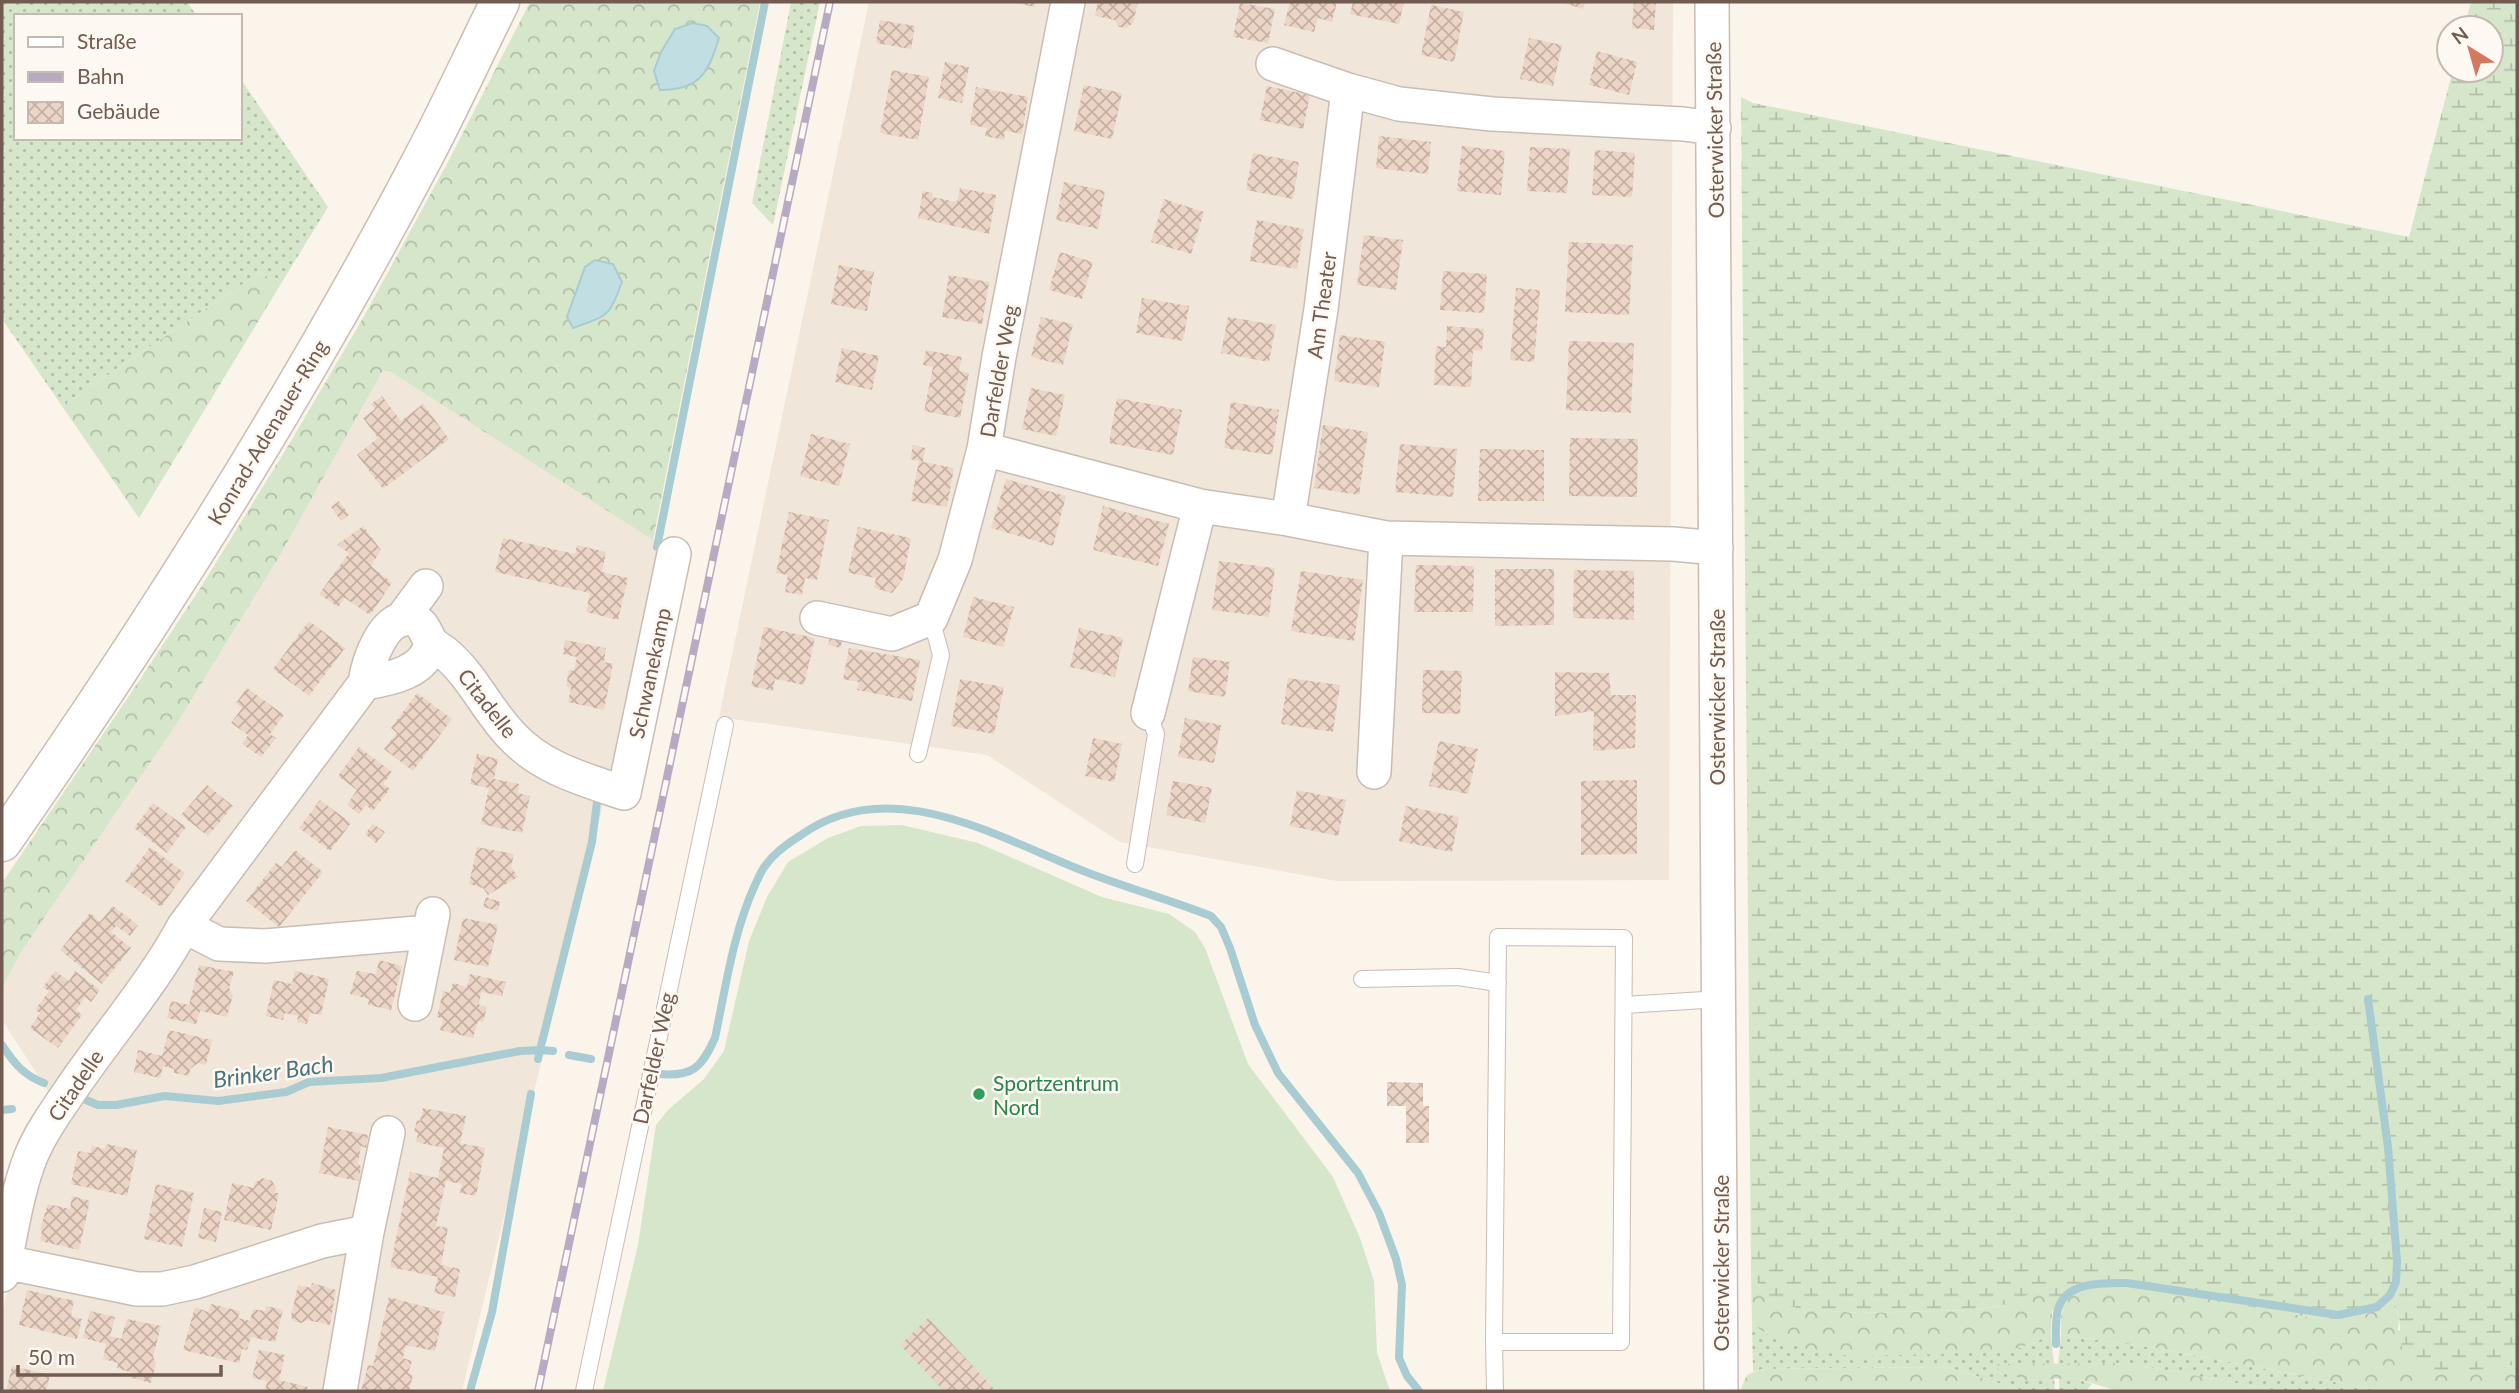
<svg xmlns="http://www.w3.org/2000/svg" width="2519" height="1393" viewBox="0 0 2519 1393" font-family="Lato,sans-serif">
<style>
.residential{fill:#f1e6da}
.grass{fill:url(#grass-dots)}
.forest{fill:url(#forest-crowns)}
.wetland{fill:url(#wetland-marsh)}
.pitch{fill:#d6e6cb}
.water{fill:#c1dee2;stroke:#a9ccd2;stroke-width:2}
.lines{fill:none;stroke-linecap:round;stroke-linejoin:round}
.stream{stroke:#a9ccd2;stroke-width:8}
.building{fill:url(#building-cross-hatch)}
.service-casing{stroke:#cbbcb2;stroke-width:18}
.minor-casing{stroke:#cbbcb2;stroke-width:36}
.secondary-casing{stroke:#cdbdb0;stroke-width:41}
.service{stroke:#fff;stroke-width:16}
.minor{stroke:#fff;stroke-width:33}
.secondary{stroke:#fff;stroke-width:38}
.rail-casing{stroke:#b7aac3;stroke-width:8}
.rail{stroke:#fdf8f1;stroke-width:5;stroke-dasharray:16;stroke-linecap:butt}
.leisure-dot{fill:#2e9e5b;stroke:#fdf8f1;stroke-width:2.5}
.labels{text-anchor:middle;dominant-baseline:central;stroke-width:5;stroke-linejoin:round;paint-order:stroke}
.street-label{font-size:21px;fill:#725c51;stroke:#fdf8f1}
.leisure-label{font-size:21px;fill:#27864d;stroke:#fdf8f1;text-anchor:start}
.water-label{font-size:23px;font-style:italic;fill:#4a747b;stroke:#fdf8f1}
</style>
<defs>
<pattern id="grass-dots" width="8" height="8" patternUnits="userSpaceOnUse" patternTransform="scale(1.75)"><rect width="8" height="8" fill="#d6e6cb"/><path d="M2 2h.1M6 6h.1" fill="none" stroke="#b2bea7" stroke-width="1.8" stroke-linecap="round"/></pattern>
<pattern id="forest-crowns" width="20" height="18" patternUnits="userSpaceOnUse" patternTransform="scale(1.75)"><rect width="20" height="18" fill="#d6e6cb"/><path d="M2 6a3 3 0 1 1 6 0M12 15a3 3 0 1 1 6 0" fill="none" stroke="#b2bea7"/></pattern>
<pattern id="wetland-marsh" width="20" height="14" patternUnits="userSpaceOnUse" patternTransform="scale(1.75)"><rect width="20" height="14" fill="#d6e6cb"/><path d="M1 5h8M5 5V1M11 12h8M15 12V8" fill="none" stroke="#b2bea7"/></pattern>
<pattern id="building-cross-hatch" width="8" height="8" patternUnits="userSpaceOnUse" patternTransform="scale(1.75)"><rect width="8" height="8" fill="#ecd5c6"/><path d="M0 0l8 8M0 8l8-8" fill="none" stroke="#c4b0a3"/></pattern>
</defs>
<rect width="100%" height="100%" fill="#faf4eb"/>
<path class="residential" d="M869 2H1673L1669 880 1337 881 1120 842 987 755 719 717Z
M383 369 391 372 665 547 462 1391H2V1315L19 1239 64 1116 2 1020V987L23 949 176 725 279 557Z"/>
<path class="grass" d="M2 2H187L197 16H16V138H240V78L328 207 282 282 259 273 62 406 2 319Z
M791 2H820L773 225 752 203Z
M1752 1324 1770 1336 2020 1348 2051 1335 2054 1364H1987L2025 1380 2054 1378 2055 1391H2023L1948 1367 1762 1369 1753 1372Z
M2061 1335 2157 1348 2381 1391H2279L2127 1363 2058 1364Z
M2059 1378H2075L2092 1384 2086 1391H2059Z"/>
<path class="forest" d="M530 2H760L653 540 391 372 383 370 279 557 176 725 23 949 2 987V883L131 693 199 590 288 446 363 318 450 158Z
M259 273 282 282 139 518 62 406Z
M1751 1273 1764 1292 1801 1309 1859 1313 1974 1310 2003 1305 2039 1289 2052 1311 2051 1335 2020 1348 1945 1354 1852 1356 1812 1351 1791 1344 1770 1336 1752 1324Z
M2125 1286 2231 1302 2315 1318 2338 1319 2365 1315 2391 1299 2399 1317 2398 1330 2508 1367 2517 1363V1391H2381L2157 1348 2061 1335C2061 1327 2060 1319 2062 1312 2068 1284 2103 1287 2125 1286Z
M2127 1363 2279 1391H2118L2075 1378 2025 1380 1984 1364Z
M1948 1367 2023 1391H1740L1747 1375 1762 1369Z"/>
<path class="wetland" d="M2471 2H2517V1363C2488 1377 2451 1372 2420 1371L2402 1348 2399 1317 2391 1299C2375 1313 2359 1319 2337 1319 2283 1321 2106 1264 2069 1297 2066 1300 2064 1306 2062 1311H2052L2039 1290 2003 1305 1974 1310 1859 1313 1801 1309 1778 1303 1764 1292 1751 1273 1741 97 1753 103 2409 237 2453 70H2491V28H2464Z"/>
<path class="pitch" d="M902 825 978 843 1102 897 1169 914 1195 932 1205 948 1248 1064 1333 1177 1360 1238 1374 1281 1377 1353 1390 1391H603L638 1245 656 1125 669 1109 704 1079 724 1051 749 941 767 897 788 862 828 838 861 826Z"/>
<path class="water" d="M693 23 707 26 719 38C708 74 699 90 660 90L654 71 661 52 675 29Z
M595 260 613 264 622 282C609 318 608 315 573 328L567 317 585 267Z"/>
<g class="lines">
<path class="stream" d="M657 547 765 2
M2 1045C14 1063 23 1075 44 1083
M553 1051 540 1050 592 842 597 802
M569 1055 591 1059
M658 1074C693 1077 701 1068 715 1038 726 986 733 933 755 885 758 879 761 871 765 866 774 853 788 843 801 835 889 772 995 836 1081 870 1123 887 1168 899 1211 916L1221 927 1230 948 1255 1025 1278 1073 1358 1173 1379 1213 1396 1259 1402 1285 1399 1358 1407 1376 1419 1391
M86 1100 98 1105H116L165 1096 218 1101 286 1092 309 1082 381 1078 520 1051 540 1050 538 1059
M2 1110 12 1109
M2056 1344C2056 1333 2055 1320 2058 1309 2066 1281 2104 1283 2127 1283L2338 1315 2377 1307 2390 1295 2396 1282 2397 1261 2388 1147 2368 999
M470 1391 492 1312 531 1094"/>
</g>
<path class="building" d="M1013 2H1036L1034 7Z
M1098 2H1138L1133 23 1126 28 1119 27 1115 20 1095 16Z
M1290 2H1337L1332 22 1318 18 1314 32 1284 25Z
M1353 2H1404L1399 24 1350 14Z
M1561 2H1585L1583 9Z
M1634 2H1656L1654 30 1632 28Z
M1240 3 1275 9 1268 43 1233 37Z
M1431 5 1464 12 1454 62 1421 55Z
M880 20 915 26 911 49 876 43Z
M1529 38 1562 45 1553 86 1520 79Z
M1597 51 1637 62 1629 95 1589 85Z
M945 62 969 67 962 103 938 98Z
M892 70 929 77 918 140 880 133Z
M1084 85 1122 93 1112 139 1074 131Z
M1267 86 1310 95 1303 129 1260 120Z
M976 87 1028 97 1022 134 1005 131 1004 140 985 136 987 128 970 125Z
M1379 136 1431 142 1428 174 1376 168Z
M1462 146 1505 151 1501 195 1457 191Z
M1530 147 1570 149 1567 193 1527 191Z
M1595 150 1635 153 1632 197 1592 195Z
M1253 153 1299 162 1293 199 1246 190Z
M1064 182 1105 191 1098 229 1056 220Z
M960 188 996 195 989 234 918 218 923 191 933 193 932 197 957 202Z
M1164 199 1204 212 1191 254 1151 242Z
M1257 220 1304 229 1297 269 1250 261Z
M1364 235 1403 240 1396 290 1357 285Z
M1569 242 1633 245 1629 315 1565 312Z
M1060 252 1093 262 1082 299 1049 290Z
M839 265 874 272 867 311 831 304Z
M1443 271 1487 274 1484 313 1440 310Z
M949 275 989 282 982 324 942 317Z
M1516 288 1540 290 1534 362 1510 360Z
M1142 298 1189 306 1183 341 1136 333Z
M1041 317 1073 324 1063 365 1031 357Z
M1228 317 1276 325 1269 362 1221 353Z
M1447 326 1484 329 1482 351 1473 350 1471 387 1434 385 1436 346 1446 347Z
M1340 335 1385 342 1379 387 1334 381Z
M1569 341 1634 343 1631 413 1566 410Z
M842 348 879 356 872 390 835 382Z
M926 350 962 357 959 371 969 373 960 418 924 411 933 367 923 365Z
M1031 388 1065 395 1056 436 1022 429Z
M382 396 401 421 423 404 449 439 383 489 357 455 378 438 363 418 375 409 371 404Z
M1117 398 1182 410 1173 455 1109 443Z
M1231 402 1279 410 1272 455 1224 448Z
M1323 425 1368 432 1359 495 1314 488Z
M811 434 850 444 839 486 800 476Z
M1570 438 1638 439 1637 497 1569 496Z
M1400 444 1457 449 1453 497 1395 492Z
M913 445 925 448 923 462 954 468 947 507 911 501 919 461 910 459Z
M1480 449 1544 450V501H1478Z
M1006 479 1066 496 1053 546 991 528Z
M339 501 349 515 341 521 331 507Z
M1103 506 1169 524 1158 566 1093 550Z
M789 512 829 520 817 580 805 578 802 595 785 592 788 575 776 573Z
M363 526 381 550 371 566 392 583 370 615 345 598 338 607 319 594 349 553 337 545Z
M858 527 911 538 903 579 892 593 874 588 876 578 848 573Z
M503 538 575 554 577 545 606 552 602 572 628 578 618 620 586 612 590 593 495 572Z
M1219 561 1275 568 1269 617 1212 610Z
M1416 565 1474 566 1473 612H1414Z
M1495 569H1554V625L1495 626Z
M1574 570 1634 571V620L1573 618Z
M1301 571 1363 580 1354 641 1291 631Z
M973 597 1014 607 1003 647 963 637Z
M309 621 345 648 309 696 273 669Z
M764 627 815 638 804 685 775 679 773 691 751 686Z
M1079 628 1123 638 1115 677 1070 667Z
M832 631 844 634 840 648 828 645Z
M565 640 606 648 604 662 613 664 604 710 568 702 571 688 566 686 569 670 574 671 577 657 563 654Z
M849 648 920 660 912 701 857 690 859 682 843 679Z
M1193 657 1230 662 1225 697 1188 691Z
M1423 670 1462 671 1460 714 1422 713Z
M1555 672 1609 673 1611 695H1636L1635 748 1593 751 1594 711 1555 716Z
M1288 678 1340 685 1333 732 1281 724Z
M960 679 1004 687 994 734 951 726Z
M247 688 284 715 270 734 276 738 261 757 242 744 248 735 231 723 242 708 236 703Z
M417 693 452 719 413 771 384 749 397 733 391 728Z
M1185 718 1221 725 1214 763 1178 757Z
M1093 738 1122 744 1114 782 1085 776Z
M1439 741 1478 749 1468 794 1429 786Z
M359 747 392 772 383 784 390 789 373 811 366 805 359 814 347 805 357 790 338 776Z
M477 754 498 759 494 779 519 784 518 793 530 796 522 833 481 824 489 788 470 784Z
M1637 780V854L1581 855V781Z
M1173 781 1212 788 1205 823 1166 815Z
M207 785 233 806 208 836 181 815Z
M1297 790 1346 800 1338 836 1290 826Z
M320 800 351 823 330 851 299 828Z
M153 803 186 827 167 853 134 828Z
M1406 806 1459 817 1452 852 1399 841Z
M373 824 385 832 376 843 365 834Z
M150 847 185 873 161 907 125 881Z
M477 847 514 854 511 867 518 877 488 895 483 888 469 884Z
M295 850 323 872 279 927 246 901 276 863 282 867Z
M486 897 500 902 498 911 483 907Z
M113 906 138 925 130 936 116 926 111 932 131 948 102 984 60 950 90 913 100 922Z
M463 918 498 925 488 967 454 960Z
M379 960 402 966 391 1010 368 1005 369 999 350 994 357 971 376 974Z
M199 965 234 972 229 988 233 995 227 1017 200 1011 196 1024 167 1018 171 1001 189 1005Z
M55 971 69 981 75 971 100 990 91 1002 85 997 76 1010 82 1015 58 1048 30 1028 40 1013 35 1010 49 991 43 987Z
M295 971 329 979 321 1015 310 1013 307 1024 297 1022 298 1016 285 1013 283 1020 266 1016 274 980 292 984Z
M470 974 506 982 502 996 481 992 479 1005 487 1007 483 1022 478 1021 473 1038 440 1030 443 1019 437 1017 443 991 450 993 453 983 467 987Z
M169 1030 212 1040 206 1065 198 1063 190 1069 189 1076 174 1073V1069L163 1066 160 1078 134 1072 138 1050 162 1056Z
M1387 1082 1423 1083V1106H1429V1143H1406V1106H1387Z
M423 1108 466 1116 460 1143 485 1148 476 1196 460 1193 462 1184 446 1181 436 1226 448 1228 441 1265 460 1269 455 1297 434 1293 438 1277 390 1267 410 1172 438 1178 444 1148 416 1142 418 1133 414 1132 417 1120 420 1121Z
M328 1127 368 1135 366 1148 361 1146 358 1163 361 1167 359 1181 319 1173Z
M106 1144 137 1150 127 1196 71 1184 78 1151 90 1153 92 1146 105 1149Z
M262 1178 272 1181 276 1188 275 1193H279L271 1230 224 1220 232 1183 254 1188 255 1183Z
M156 1184 194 1193 182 1247 144 1239Z
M72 1196 90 1201 79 1250 40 1241 42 1230 40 1229 48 1204 70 1209Z
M204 1208 222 1212 216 1242 198 1238Z
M312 1283 336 1290 330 1325 307 1320 301 1323 293 1321 291 1316 298 1285 311 1288Z
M27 1290 74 1301 71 1316 82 1319 77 1339 19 1325Z
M389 1297 444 1312 435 1351 406 1345 403 1358 412 1361 408 1373 413 1375 409 1391H361L368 1365 373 1366Z
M211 1304 240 1311 238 1318 250 1321 253 1309 265 1311 266 1306 283 1310 275 1342 251 1337 247 1350 242 1349 239 1363 183 1350 195 1307 208 1312Z
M90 1311 115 1317 110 1336 121 1339 127 1319 161 1326 153 1357 156 1363 151 1383 132 1378 133 1373 117 1368 118 1363 103 1359 106 1344 83 1338Z
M928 1318 996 1391H944L900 1345Z
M259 1350 285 1355 279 1380 308 1387 306 1391H265L267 1381 252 1378Z
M12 1366 50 1375 46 1391H6Z"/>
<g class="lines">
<g class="service-casing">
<path id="service" d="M918 754 941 655 931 618
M1135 864 1156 734 1148 713
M1498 937 1624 938 1621 1342H1494Z
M1362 979 1458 977 1498 983
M1624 1005 1720 999
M1494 1342 1495 1391
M584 1391 725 725"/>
</g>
<g class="minor-casing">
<path id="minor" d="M1712 2 1721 1391
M1273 64 1348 90
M984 449 1200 506 1288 519 1386 538 1673 544 1716 548
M1288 519 1321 309 1348 90 1399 104 1492 114 1683 124 1714 128
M817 618 892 634 931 618 955 560 984 449 999 357 1068 2
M401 620 426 586
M365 683C390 679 427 672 431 642
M1148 713 1200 506
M1374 772 1386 538
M184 926 219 944 265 946 429 932
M415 1004 433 914
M5 1262 137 1289H162L195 1282 322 1241 367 1232
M2 1275C11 1236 16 1194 31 1156 41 1132 57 1110 72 1088 108 1035 154 982 184 926L365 683C368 663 383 614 411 619 424 622 425 633 431 642 434 646 440 649 444 652 473 676 486 709 511 735 541 768 583 779 624 793L674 554
M340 1391 367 1232 388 1133"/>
</g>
<g class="secondary-casing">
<path id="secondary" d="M2 842C155 623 298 396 423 158 450 107 474 54 500 2"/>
</g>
<use href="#service" class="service"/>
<use href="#minor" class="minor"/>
<use href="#secondary" class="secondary"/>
<g class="rail-casing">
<path id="rail" d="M538 1391 830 2"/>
</g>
<use href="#rail" class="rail"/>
</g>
<circle class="leisure-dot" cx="979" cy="1094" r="7"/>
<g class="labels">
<g class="street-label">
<text transform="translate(1714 130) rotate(-91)">Osterwicker Straße</text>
<text transform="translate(1321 305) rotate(-82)">Am Theater</text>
<text transform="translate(998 371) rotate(-80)">Darfelder Weg</text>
<text transform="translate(267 432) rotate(-59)">Konrad-Adenauer-Ring</text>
<text transform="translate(649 673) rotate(-78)">Schwanekamp</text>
<text transform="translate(1716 697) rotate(-90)">Osterwicker Straße</text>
<text transform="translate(488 703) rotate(52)">Citadelle</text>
<text transform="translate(653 1058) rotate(-78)">Darfelder Weg</text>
<text transform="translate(75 1085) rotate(-56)">Citadelle</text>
<text transform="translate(1720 1263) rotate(-90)">Osterwicker Straße</text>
</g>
<g class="leisure-label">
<text x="993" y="1082">Sportzentrum<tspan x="993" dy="24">Nord</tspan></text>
</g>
<g class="water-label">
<text transform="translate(273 1071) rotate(-8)">Brinker Bach</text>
</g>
</g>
<rect width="2519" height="1393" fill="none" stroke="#725c51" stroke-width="7"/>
<rect x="14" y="14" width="228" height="126" fill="#fdf8f1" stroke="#c5bab1" stroke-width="2"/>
<rect x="28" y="37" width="35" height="10" fill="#ffffff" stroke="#c5bab1" stroke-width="2"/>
<text x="77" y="49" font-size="21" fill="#725c51">Straße</text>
<rect x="28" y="72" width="35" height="10" fill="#b7aac3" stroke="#c5bab1" stroke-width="2"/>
<text x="77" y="84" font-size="21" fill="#725c51">Bahn</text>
<rect x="28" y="102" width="35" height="21" fill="url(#building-cross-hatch)" stroke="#c5bab1" stroke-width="2"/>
<text x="77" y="119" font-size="21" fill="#725c51">Gebäude</text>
<g transform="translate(2470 49) rotate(323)"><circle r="33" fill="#fdf8f1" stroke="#c5bab1" stroke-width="2"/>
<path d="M0-5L12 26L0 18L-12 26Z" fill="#d47860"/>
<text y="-10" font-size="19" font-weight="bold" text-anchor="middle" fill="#725c51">N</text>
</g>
<path d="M18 1365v10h203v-10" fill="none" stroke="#725c51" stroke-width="3.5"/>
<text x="28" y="1365" font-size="21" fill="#725c51" stroke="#fdf8f1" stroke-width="5" paint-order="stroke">50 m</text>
</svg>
